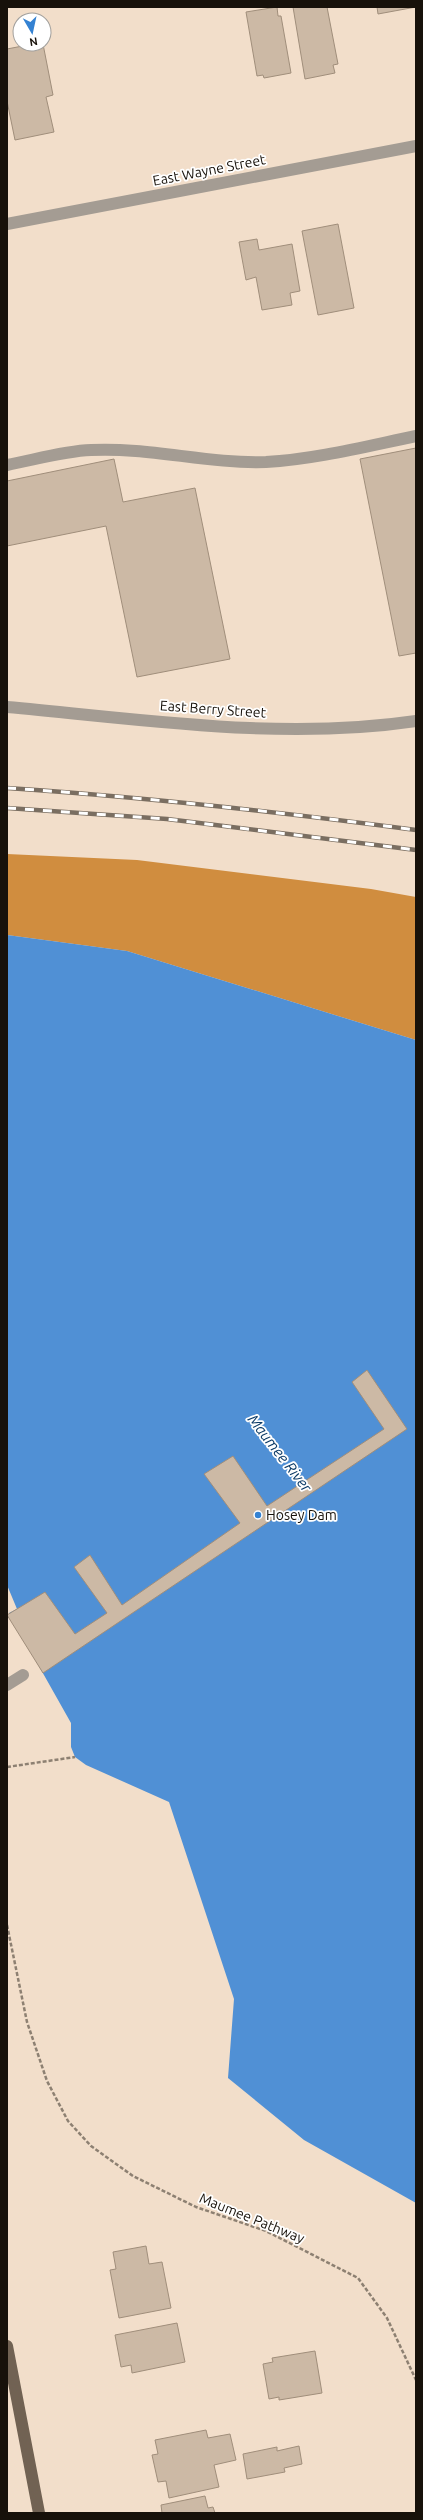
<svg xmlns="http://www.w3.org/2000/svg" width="423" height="2520" viewBox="0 0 423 2520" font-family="Ubuntu,sans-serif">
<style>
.forest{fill:#d08d3f}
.water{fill:#5090d5}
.building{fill:#ccb9a5;stroke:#a08e7b}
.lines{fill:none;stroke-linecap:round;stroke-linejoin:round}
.path{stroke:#8d8072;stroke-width:2.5;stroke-dasharray:4 2;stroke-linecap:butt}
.lane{stroke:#a49c93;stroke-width:12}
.street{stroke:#a49c93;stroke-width:12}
.primary{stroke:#716253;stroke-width:12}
.rail-casing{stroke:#7a6e61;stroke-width:4.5}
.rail{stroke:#fff;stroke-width:3;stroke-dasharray:9;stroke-linecap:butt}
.poi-dot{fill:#3482d2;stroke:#fff;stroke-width:1.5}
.labels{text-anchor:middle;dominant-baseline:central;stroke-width:3.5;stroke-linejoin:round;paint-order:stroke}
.street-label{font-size:14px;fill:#17110a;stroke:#fff}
.poi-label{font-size:14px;fill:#17110a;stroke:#fff;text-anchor:start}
.water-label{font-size:15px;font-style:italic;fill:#0c3b67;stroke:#fff}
</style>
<rect width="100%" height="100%" fill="#f2deca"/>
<path class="forest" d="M7 854 137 860 371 889 416 897V1040L127 951 7 935Z"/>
<path class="water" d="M7 935 127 951 416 1040V2203L304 2140 228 2078 234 1999 169 1802 86 1765 75 1757 71 1747V1723L9 1613 17 1609 7 1585Z"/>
<path class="building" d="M277 7 278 16H281L291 73 264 78 263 75 257 76 246 12Z
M293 7H327L338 64 333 65 335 73 305 79Z
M377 7H416L378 14Z
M33 44H43L53 95 46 97 54 132 15 140 7 101V49Z
M338 224 354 308 318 315 302 231Z
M257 239 259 250 292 244 300 291 290 293 292 305 262 310 256 277 246 280 239 242Z
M416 448V653L399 656 360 459Z
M114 459 123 502 195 488 230 659 137 677 106 526 7 546V481Z
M367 1370 407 1429 43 1673 7 1615 45 1592 75 1634 107 1613 74 1567 90 1555 122 1605 240 1523 204 1474 233 1456 267 1506 384 1429 352 1382Z
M146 2246 149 2264 162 2262 171 2308 119 2318 110 2270 116 2269 113 2252Z
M177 2323 185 2362 132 2373 131 2365 121 2367 115 2335Z
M315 2351 322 2393 279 2400V2397L269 2399 263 2364 273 2362 272 2358Z
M206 2430 208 2438 230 2434 236 2460 214 2465 219 2487 169 2498 166 2481 158 2482 152 2455 158 2454 155 2440Z
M299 2446 302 2464 284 2468 285 2472 247 2479 243 2454 277 2447V2451Z
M205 2496 208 2508 213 2507 215 2513H162L161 2505Z"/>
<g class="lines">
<path class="path" d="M7 1767 75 1757
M7 1925 27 2022 47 2081 68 2121 91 2146 133 2176 196 2207 266 2231 358 2278 387 2318 416 2380"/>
<path class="lane" d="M7 465C34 460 63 451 91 450 149 447 208 464 266 462 316 459 367 446 416 436
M7 1685 23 1675"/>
<path class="street" d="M7 224 416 146
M7 707C142 719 281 741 416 721"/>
<path class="primary" d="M7 2346 39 2513"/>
<g class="rail-casing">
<path id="rail" d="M7 788C144 797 280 812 416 830
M7 808 167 819 416 850"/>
</g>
<use href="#rail" class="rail"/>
</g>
<circle class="poi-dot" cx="258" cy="1515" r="4"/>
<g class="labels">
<g class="street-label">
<text transform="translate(209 170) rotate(-11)">East Wayne Street</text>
<text transform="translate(213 709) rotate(4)">East Berry Street</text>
<text transform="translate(252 2218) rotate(22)">Maumee Pathway</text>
</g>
<g class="poi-label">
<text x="266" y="1515">Hosey Dam</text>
</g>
<g class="water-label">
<text transform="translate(280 1453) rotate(52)">Maumee River</text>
</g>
</g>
<rect width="423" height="2520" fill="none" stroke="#17110a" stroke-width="16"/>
<g transform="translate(32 32) rotate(171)"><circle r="19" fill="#ffffff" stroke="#a2a09d"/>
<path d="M0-3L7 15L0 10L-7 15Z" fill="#3482d2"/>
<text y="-6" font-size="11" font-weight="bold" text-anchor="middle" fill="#17110a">N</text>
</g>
</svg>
